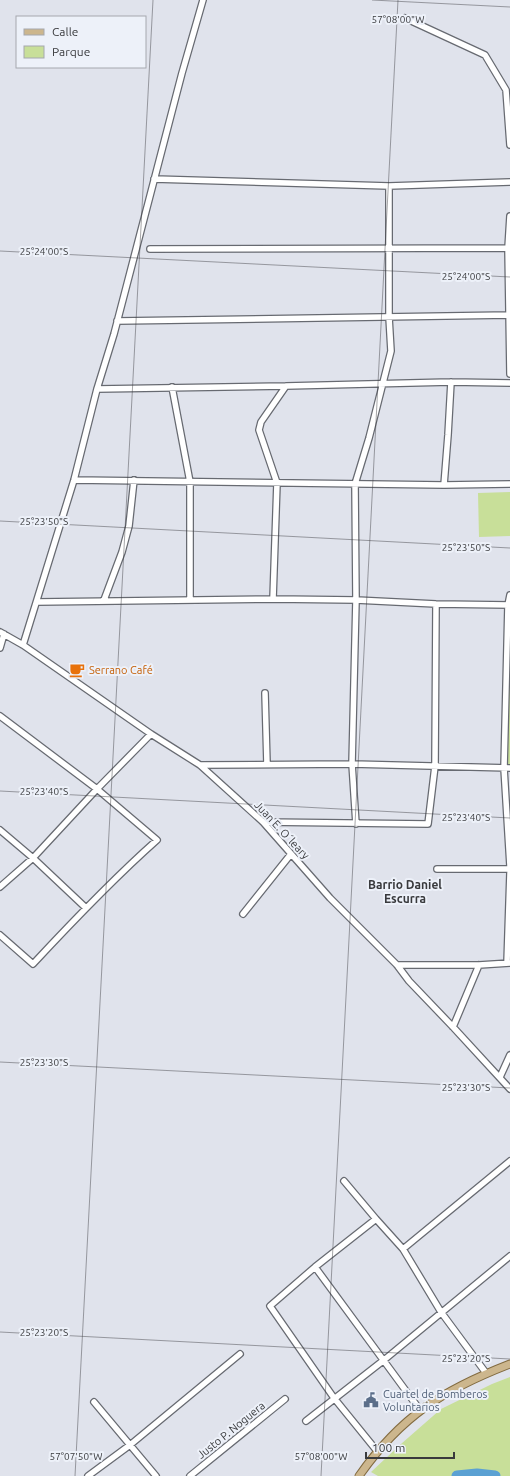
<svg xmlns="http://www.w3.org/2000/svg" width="510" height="1476" viewBox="0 0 510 1476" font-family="Ubuntu,sans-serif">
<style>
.green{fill:#c8df99}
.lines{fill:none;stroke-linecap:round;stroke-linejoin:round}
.river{stroke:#5ba1d3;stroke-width:11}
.minor-casing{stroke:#676a71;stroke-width:8}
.major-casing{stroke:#826b40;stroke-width:9}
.minor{stroke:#fff;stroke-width:5.5}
.major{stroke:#ccb68d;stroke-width:7}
.ticks{fill:none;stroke:#393a3d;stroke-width:1;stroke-opacity:0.45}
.labels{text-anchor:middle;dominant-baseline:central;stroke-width:4;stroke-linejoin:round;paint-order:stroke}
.food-label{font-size:11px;fill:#c56008;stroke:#edf1f9;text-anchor:start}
.street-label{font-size:11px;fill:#393a3d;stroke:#edf1f9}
.service-label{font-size:11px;fill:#4e5e75;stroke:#edf1f9;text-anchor:start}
.neighbourhood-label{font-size:12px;font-weight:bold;fill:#393a3d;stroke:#edf1f9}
.ticks-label{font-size:10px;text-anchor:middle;fill:#393a3d;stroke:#edf1f9;stroke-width:4;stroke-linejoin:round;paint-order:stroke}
</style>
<rect width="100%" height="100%" fill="#e0e3ec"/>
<path class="green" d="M510 492V536L479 537 478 493Z
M508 686H510V766H506Z
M510 1377V1476H378L371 1472 401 1444 441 1409 492 1384Z"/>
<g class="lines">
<path class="river" d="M457 1476 477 1474 495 1476"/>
<g class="minor-casing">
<path id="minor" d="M405 18 485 55 506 90 510 145
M154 179 389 186 510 182
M510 216 508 248 510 374
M150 249 510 248
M117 321 510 315
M172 387 190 482V600
M97 389 286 386
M74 480 444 485 510 484
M444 485 448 435 451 382
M510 595 508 605 504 768 510 866
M273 599 277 483 259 430 261 422 286 386 451 382 510 383
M104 600 122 552 129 526 134 480
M37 602 273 599 356 600 436 604 510 605
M0 632 23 645 151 734 200 765 263 822 330 898 397 965 409 981 453 1027 510 1089
M23 645 74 480 97 389 114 334 182 73 203 0
M0 648 4 634
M265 693 267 764
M0 716 97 789 157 840C113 879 73 921 33 964L0 935
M200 765 352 764 510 768
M263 822 428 824 435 766 436 604
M356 824 352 764 356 600 355 484 369 438 391 351 389 317V186
M0 830 33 858 86 908
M437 869H510
M0 887 33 858 97 789 151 734
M243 914 291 854
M507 963 510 873
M397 965H479L510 963
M453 1027 479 965
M500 1077 510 1055
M344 1181 376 1219 403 1249 441 1312 486 1373
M376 1219 315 1267 270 1306 334 1398 377 1451
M403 1249 510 1161
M315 1267 420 1410
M94 1402 156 1476
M306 1421 384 1360 510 1256
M88 1476 130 1445 240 1354
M190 1476 285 1399"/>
</g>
<g class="major-casing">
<path id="major" d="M359 1476C401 1416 443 1390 510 1364"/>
</g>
<use href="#minor" class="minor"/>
<use href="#major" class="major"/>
</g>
<path class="ticks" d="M372 0 510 7M0 251 510 277M0 521 510 548M0 791 510 818M0 1062 510 1088M0 1332 510 1359M75 1476 153 0M321 1476 398 0"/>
<defs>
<g id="cafe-bare" transform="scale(1.2)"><path d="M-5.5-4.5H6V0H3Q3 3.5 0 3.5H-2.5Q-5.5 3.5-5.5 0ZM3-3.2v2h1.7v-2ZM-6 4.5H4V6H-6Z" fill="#e8710a" stroke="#edf1f9" stroke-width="2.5" paint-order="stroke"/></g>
<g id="civic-bare" transform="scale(1.2)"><path d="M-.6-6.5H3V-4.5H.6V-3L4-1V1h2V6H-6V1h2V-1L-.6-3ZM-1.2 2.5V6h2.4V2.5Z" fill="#5c6f8a" stroke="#edf1f9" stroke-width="2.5" paint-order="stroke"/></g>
</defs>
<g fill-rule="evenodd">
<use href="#cafe-bare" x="77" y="670"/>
<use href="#civic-bare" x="371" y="1400"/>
</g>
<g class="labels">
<g class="food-label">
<text x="89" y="670">Serrano Café</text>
</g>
<g class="street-label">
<text transform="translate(282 830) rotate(47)">Juan E. O´leary</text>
<text transform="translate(231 1430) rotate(-39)">Justo P. Noguera</text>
</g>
<g class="service-label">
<text x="383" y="1394">Cuartel de Bomberos<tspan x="383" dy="13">Voluntarios</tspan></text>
</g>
<g class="neighbourhood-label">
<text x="405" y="884">Barrio Daniel<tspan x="405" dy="14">Escurra</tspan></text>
</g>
</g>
<g class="ticks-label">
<text x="398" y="23">57°08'00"W</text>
<text x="44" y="255">25°24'00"S</text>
<text x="466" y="280">25°24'00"S</text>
<text x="44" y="525">25°23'50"S</text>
<text x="466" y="551">25°23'50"S</text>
<text x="44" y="795">25°23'40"S</text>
<text x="466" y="821">25°23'40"S</text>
<text x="44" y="1066">25°23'30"S</text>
<text x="466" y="1091">25°23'30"S</text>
<text x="44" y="1336">25°23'20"S</text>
<text x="466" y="1362">25°23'20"S</text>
<text x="76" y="1460">57°07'50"W</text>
<text x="321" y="1460">57°08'00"W</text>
</g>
<rect x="16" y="16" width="130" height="52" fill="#edf1f9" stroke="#a5a8ae"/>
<rect x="24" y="29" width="20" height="6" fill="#ccb68d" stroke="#a5a8ae"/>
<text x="52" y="36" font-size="12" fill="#393a3d">Calle</text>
<rect x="24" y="46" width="20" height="12" fill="#c8df99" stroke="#a5a8ae"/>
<text x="52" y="56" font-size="12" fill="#393a3d">Parque</text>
<path d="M366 1452v6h88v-6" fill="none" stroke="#393a3d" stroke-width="2"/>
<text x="372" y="1452" font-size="12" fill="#393a3d" stroke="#edf1f9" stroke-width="3" paint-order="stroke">100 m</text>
</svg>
